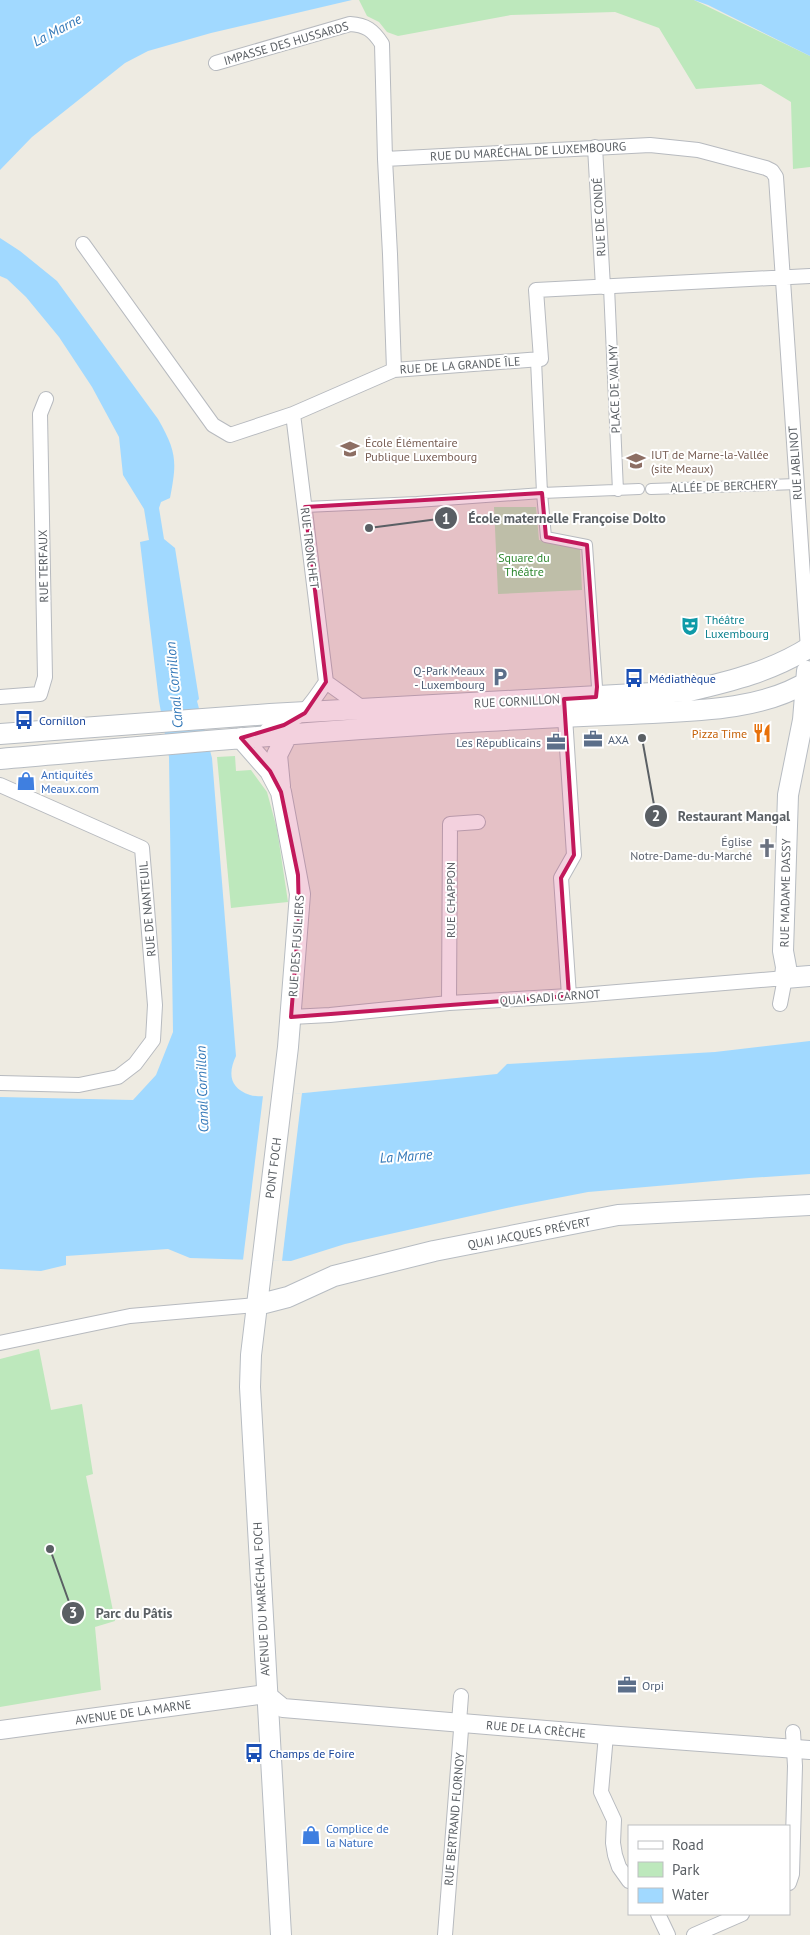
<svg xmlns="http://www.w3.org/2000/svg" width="810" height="1935" viewBox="0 0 810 1935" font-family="'PT Sans',sans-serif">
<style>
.green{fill:#bde8bc}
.water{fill:#a1d9ff}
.pier{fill:#eeebe2}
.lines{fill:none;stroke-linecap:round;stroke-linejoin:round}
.pedestrian-casing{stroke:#b7babf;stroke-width:12}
.minor-casing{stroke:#b7babf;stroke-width:16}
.tertiary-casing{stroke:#b7babf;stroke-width:20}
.secondary-casing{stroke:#b7bcc2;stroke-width:22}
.pedestrian{stroke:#fff;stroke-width:10}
.minor{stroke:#fff;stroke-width:14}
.tertiary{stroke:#fff;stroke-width:18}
.secondary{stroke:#fff;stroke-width:20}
.marked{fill:#c2185b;fill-opacity:0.2;stroke:#c2185b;stroke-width:4;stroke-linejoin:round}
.labels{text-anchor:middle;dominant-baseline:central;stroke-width:4;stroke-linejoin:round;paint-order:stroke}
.street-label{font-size:12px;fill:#5a5f64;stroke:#fff}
.education-label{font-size:12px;fill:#785e54;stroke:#fff;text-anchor:start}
.park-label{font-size:12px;fill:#2e872f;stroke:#fff}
.culture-label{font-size:12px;fill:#0d838f;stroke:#fff;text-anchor:start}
.service-label{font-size:12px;fill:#4e5e75;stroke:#fff;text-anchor:end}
.transit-label{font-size:12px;fill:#164399;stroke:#fff;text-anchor:start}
.food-label{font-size:12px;fill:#c56008;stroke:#fff;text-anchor:end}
.shop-label{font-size:12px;fill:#366cbe;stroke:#fff;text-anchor:start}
.worship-label{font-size:12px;fill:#5b616d;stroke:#fff;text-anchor:end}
.water-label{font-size:14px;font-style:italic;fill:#367ab9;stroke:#fff}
.leader{fill:none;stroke:#5a5f64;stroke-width:2}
.callout-dot{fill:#5a5f64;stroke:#fff;stroke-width:2}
.mark-label{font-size:15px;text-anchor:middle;font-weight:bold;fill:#fff}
.callout-label{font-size:14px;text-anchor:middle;font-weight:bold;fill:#5a5f64;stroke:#fff;stroke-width:4;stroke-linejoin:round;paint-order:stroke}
</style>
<rect width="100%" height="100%" fill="#eeebe2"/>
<path class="green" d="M359 0H694L810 56V167L793 169 791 102 761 84 696 89 659 28 615 12 511 15 398 36 387 32 379 22 367 16Z
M494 507H536L539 540 580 549 582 590 498 594Z
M235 756 236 771 251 770 267 792 277 829 288 902 231 908 217 757Z
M39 1349 51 1410 82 1404 93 1474 86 1476 115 1621 95 1627 101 1690 0 1707V1359Z"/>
<path class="water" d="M0 0H352L211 33 148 51 125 63 32 137 0 170Z
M694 0H810V56L708 5Z
M0 238 20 251 57 281 158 419C177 452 177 462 170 498L161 502 159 508 164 539 175 548 199 699 197 701 212 758 236 1056C228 1073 229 1088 250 1095 262 1099 300 1093 314 1092 375 1086 436 1080 497 1074L507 1064 715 1052 810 1041V1174L749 1178 588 1192 516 1206 345 1244 291 1261 190 1258 168 1249 66 1256V1265L41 1271 0 1269V1097L133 1100 156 1075 173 1032 169 757 159 701 140 542 149 540 144 509 123 475 119 437 92 387 59 337 26 297 7 279 0 276Z"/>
<path class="pier" d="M302 1093 282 1261 243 1260 263 1096Z"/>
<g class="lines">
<g class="pedestrian-casing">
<path id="pedestrian" d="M609 287 618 491
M536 360 542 493 546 537 587 545 597 687 596 697
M651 489 797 484
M305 507 417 502 542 493 639 489"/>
</g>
<g class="minor-casing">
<path id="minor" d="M216 63 350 24C366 25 373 30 382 44L385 159
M595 147 603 287
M83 244 213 425 230 435 293 414 394 370 541 359 536 290 810 276
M394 370 390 254 385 159 650 145 698 150 766 168 772 171 776 177 808 649
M293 414 326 682
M326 682 364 709
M0 697 40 694 45 677 40 414 46 399
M565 717 574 855 561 878 569 996
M267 730C303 719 306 711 326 682
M0 785 142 848 155 1005 153 1040 135 1064 118 1077 79 1085 0 1083
M449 1003 450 824 478 822
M291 1017 330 1015 449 1003 569 996 785 978 780 1004
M0 1343 130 1316 257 1305
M606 1735 601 1792 614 1820 613 1843 615 1855 619 1867 629 1881
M789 1883 792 1874 795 1766 793 1732
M658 1914 668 1935
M445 1935 461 1730 459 1722 461 1696
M694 1935 742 1914"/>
</g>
<g class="tertiary-casing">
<path id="tertiary" d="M0 1730 266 1694 283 1708 606 1735 810 1750"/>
</g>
<g class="secondary-casing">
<path id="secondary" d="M807 671 803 720 788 795 783 951 786 967 785 978 810 976
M0 734 270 714 689 691C732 681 772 671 810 647
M241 738 270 771 281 792 300 894 288 1047 251 1355 250 1387 281 1935
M0 759C162 745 324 730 487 721 535 718 583 716 631 714 688 711 761 712 810 680
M280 786 277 755 287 735
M257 1305 288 1297 334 1276 434 1251 618 1215 810 1205"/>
</g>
<use href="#pedestrian" class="pedestrian"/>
<use href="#minor" class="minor"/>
<use href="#tertiary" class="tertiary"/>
<use href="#secondary" class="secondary"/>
</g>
<path class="marked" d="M542 493 546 537 587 545 597 687 596 697 564 699 574 855 561 878 569 996 291 1017 299 917 298 875 281 792 270 771 241 738 284 725 305 713 326 682 305 507Z"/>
<defs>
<g id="school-bare" transform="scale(1.5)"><path d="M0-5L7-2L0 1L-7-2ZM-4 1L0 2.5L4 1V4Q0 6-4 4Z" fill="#8d6e63" stroke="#fff" stroke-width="2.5" paint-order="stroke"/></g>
<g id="university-bare" transform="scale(1.5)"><path d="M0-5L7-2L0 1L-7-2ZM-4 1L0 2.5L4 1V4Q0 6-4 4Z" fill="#8d6e63" stroke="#fff" stroke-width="2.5" paint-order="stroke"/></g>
<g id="theatre-bare" transform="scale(1.5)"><path d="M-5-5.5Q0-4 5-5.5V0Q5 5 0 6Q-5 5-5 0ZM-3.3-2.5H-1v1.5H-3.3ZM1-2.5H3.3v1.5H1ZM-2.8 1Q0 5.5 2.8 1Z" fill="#0f9aa8" stroke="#fff" stroke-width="2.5" paint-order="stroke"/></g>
<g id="parking-bare" transform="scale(1.5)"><path d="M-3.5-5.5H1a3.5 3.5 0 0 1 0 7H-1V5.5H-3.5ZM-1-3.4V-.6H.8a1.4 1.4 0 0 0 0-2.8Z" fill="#5c6f8a" stroke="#fff" stroke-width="2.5" paint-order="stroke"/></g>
<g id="bus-bare" transform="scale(1.5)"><path d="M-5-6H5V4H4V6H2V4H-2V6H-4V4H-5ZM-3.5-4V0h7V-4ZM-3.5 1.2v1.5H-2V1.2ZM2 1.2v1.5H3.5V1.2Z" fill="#1a4fb4" stroke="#fff" stroke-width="2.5" paint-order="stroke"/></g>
<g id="restaurant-bare" transform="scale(1.5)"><path d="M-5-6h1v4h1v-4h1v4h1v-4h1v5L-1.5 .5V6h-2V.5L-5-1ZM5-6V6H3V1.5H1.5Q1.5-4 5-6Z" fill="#e8710a" stroke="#fff" stroke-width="2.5" paint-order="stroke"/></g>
<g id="office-bare" transform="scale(1.5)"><path d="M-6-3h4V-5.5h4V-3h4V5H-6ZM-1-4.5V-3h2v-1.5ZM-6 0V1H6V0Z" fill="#5c6f8a" stroke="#fff" stroke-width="2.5" paint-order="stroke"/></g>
<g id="shop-bare" transform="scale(1.5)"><path d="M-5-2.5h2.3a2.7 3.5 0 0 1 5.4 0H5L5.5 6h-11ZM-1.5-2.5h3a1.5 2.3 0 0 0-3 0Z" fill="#3f7fe0" stroke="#fff" stroke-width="2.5" paint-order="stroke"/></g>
<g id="church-bare" transform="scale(1.5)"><path d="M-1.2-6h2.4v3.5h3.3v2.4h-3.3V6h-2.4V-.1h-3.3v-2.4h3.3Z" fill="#6b7280" stroke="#fff" stroke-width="2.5" paint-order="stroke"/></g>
</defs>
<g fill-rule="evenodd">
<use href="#school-bare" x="350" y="449"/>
<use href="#university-bare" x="636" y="461"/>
<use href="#theatre-bare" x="690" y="626"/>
<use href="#parking-bare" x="500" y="677"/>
<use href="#bus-bare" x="634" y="678"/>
<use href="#bus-bare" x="24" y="720"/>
<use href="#restaurant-bare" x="762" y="733"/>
<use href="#office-bare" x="593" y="739"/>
<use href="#office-bare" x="556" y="742"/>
<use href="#shop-bare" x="26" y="781"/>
<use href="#church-bare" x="767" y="848"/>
<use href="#office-bare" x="627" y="1685"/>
<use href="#bus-bare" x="254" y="1753"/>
<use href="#shop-bare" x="311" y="1835"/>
</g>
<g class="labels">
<g class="street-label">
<text transform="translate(286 43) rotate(-16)">IMPASSE DES HUSSARDS</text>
<text transform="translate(528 151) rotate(-3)">RUE DU MARÉCHAL DE LUXEMBOURG</text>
<text transform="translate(599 217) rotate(-93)">RUE DE CONDÉ</text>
<text transform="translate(460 365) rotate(-4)">RUE DE LA GRANDE ÎLE</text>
<text transform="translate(614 389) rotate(-92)">PLACE DE VALMY</text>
<text transform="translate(795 463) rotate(-94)">RUE JABLINOT</text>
<text transform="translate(724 486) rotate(-2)">ALLÉE DE BERCHERY</text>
<text transform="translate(310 548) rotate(83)">RUE TRONCHET</text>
<text transform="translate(43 566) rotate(-91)">RUE TERFAUX</text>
<text transform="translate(517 701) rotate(-3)">RUE CORNILLON</text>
<text transform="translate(785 893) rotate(-89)">RUE MADAME DASSY</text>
<text transform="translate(450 900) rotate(-90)">RUE CHAPPON</text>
<text transform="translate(147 909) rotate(-95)">RUE DE NANTEUIL</text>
<text transform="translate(296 946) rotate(-86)">RUE DES FUSILIERS</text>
<text transform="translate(550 997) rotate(-4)">QUAI SADI CARNOT</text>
<text transform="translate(273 1168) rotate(-83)">PONT FOCH</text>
<text transform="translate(529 1233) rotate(-11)">QUAI JACQUES PRÉVERT</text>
<text transform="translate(261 1599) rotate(-93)">AVENUE DU MARÉCHAL FOCH</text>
<text transform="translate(133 1712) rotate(-8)">AVENUE DE LA MARNE</text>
<text transform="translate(536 1729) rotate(5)">RUE DE LA CRÈCHE</text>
<text transform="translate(454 1819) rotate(-85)">RUE BERTRAND FLORNOY</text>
</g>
<g class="education-label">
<text x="365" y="442">École Élémentaire<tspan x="365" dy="14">Publique Luxembourg</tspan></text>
<text x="651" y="454">IUT de Marne-la-Vallée<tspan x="651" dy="14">(site Meaux)</tspan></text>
</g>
<g class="park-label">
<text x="524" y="557">Square du<tspan x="524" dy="14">Théâtre</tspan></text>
</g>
<g class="culture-label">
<text x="705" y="619">Théâtre<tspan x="705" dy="14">Luxembourg</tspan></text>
</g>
<g class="service-label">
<text x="485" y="670">Q-Park Meaux<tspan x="485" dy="14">- Luxembourg</tspan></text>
<text x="608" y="739" text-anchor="start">AXA</text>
<text x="541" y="742">Les Républicains</text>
<text x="642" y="1685" text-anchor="start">Orpi</text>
</g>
<g class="transit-label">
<text x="649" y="678">Médiathèque</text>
<text x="39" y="720">Cornillon</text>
<text x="269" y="1753">Champs de Foire</text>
</g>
<g class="food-label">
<text x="747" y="733">Pizza Time</text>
</g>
<g class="shop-label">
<text x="41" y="774">Antiquités<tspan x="41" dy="14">Meaux.com</tspan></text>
<text x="326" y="1828">Complice de<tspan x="326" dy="14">la Nature</tspan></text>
</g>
<g class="worship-label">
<text x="752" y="841">Église<tspan x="752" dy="14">Notre-Dame-du-Marché</tspan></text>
</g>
<g class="water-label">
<text transform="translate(57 30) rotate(-28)">La Marne</text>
<text transform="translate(174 685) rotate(-95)">Canal Cornillon</text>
<text transform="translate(202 1089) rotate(-92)">Canal Cornillon</text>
<text transform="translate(406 1156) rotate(-4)">La Marne</text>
</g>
</g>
<path class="leader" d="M369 528L446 518M642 738L656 816M50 1549L73 1613"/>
<g class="callout-dot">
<circle cx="369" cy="528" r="5"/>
<circle cx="642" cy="738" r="5"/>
<circle cx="50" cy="1549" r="5"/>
<circle cx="446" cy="518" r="12"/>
<circle cx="656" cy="816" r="12"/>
<circle cx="73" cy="1613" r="12"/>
</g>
<g class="mark-label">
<text x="446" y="524">1</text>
<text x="656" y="821">2</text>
<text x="73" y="1618">3</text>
</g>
<g class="callout-label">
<text x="567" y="523">École maternelle Françoise Dolto</text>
<text x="734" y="821">Restaurant Mangal</text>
<text x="134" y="1618">Parc du Pâtis</text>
</g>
<rect x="628" y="1825" width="162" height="90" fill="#ffffff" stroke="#bdbfc1"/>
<rect x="638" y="1841" width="25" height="8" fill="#ffffff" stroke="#bdbfc1"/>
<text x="672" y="1850" font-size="15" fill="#5a5f64">Road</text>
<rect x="638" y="1862" width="25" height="15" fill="#bde8bc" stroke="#bdbfc1"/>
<text x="672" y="1875" font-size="15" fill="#5a5f64">Park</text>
<rect x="638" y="1888" width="25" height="15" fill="#a1d9ff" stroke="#bdbfc1"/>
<text x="672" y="1900" font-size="15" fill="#5a5f64">Water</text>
</svg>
